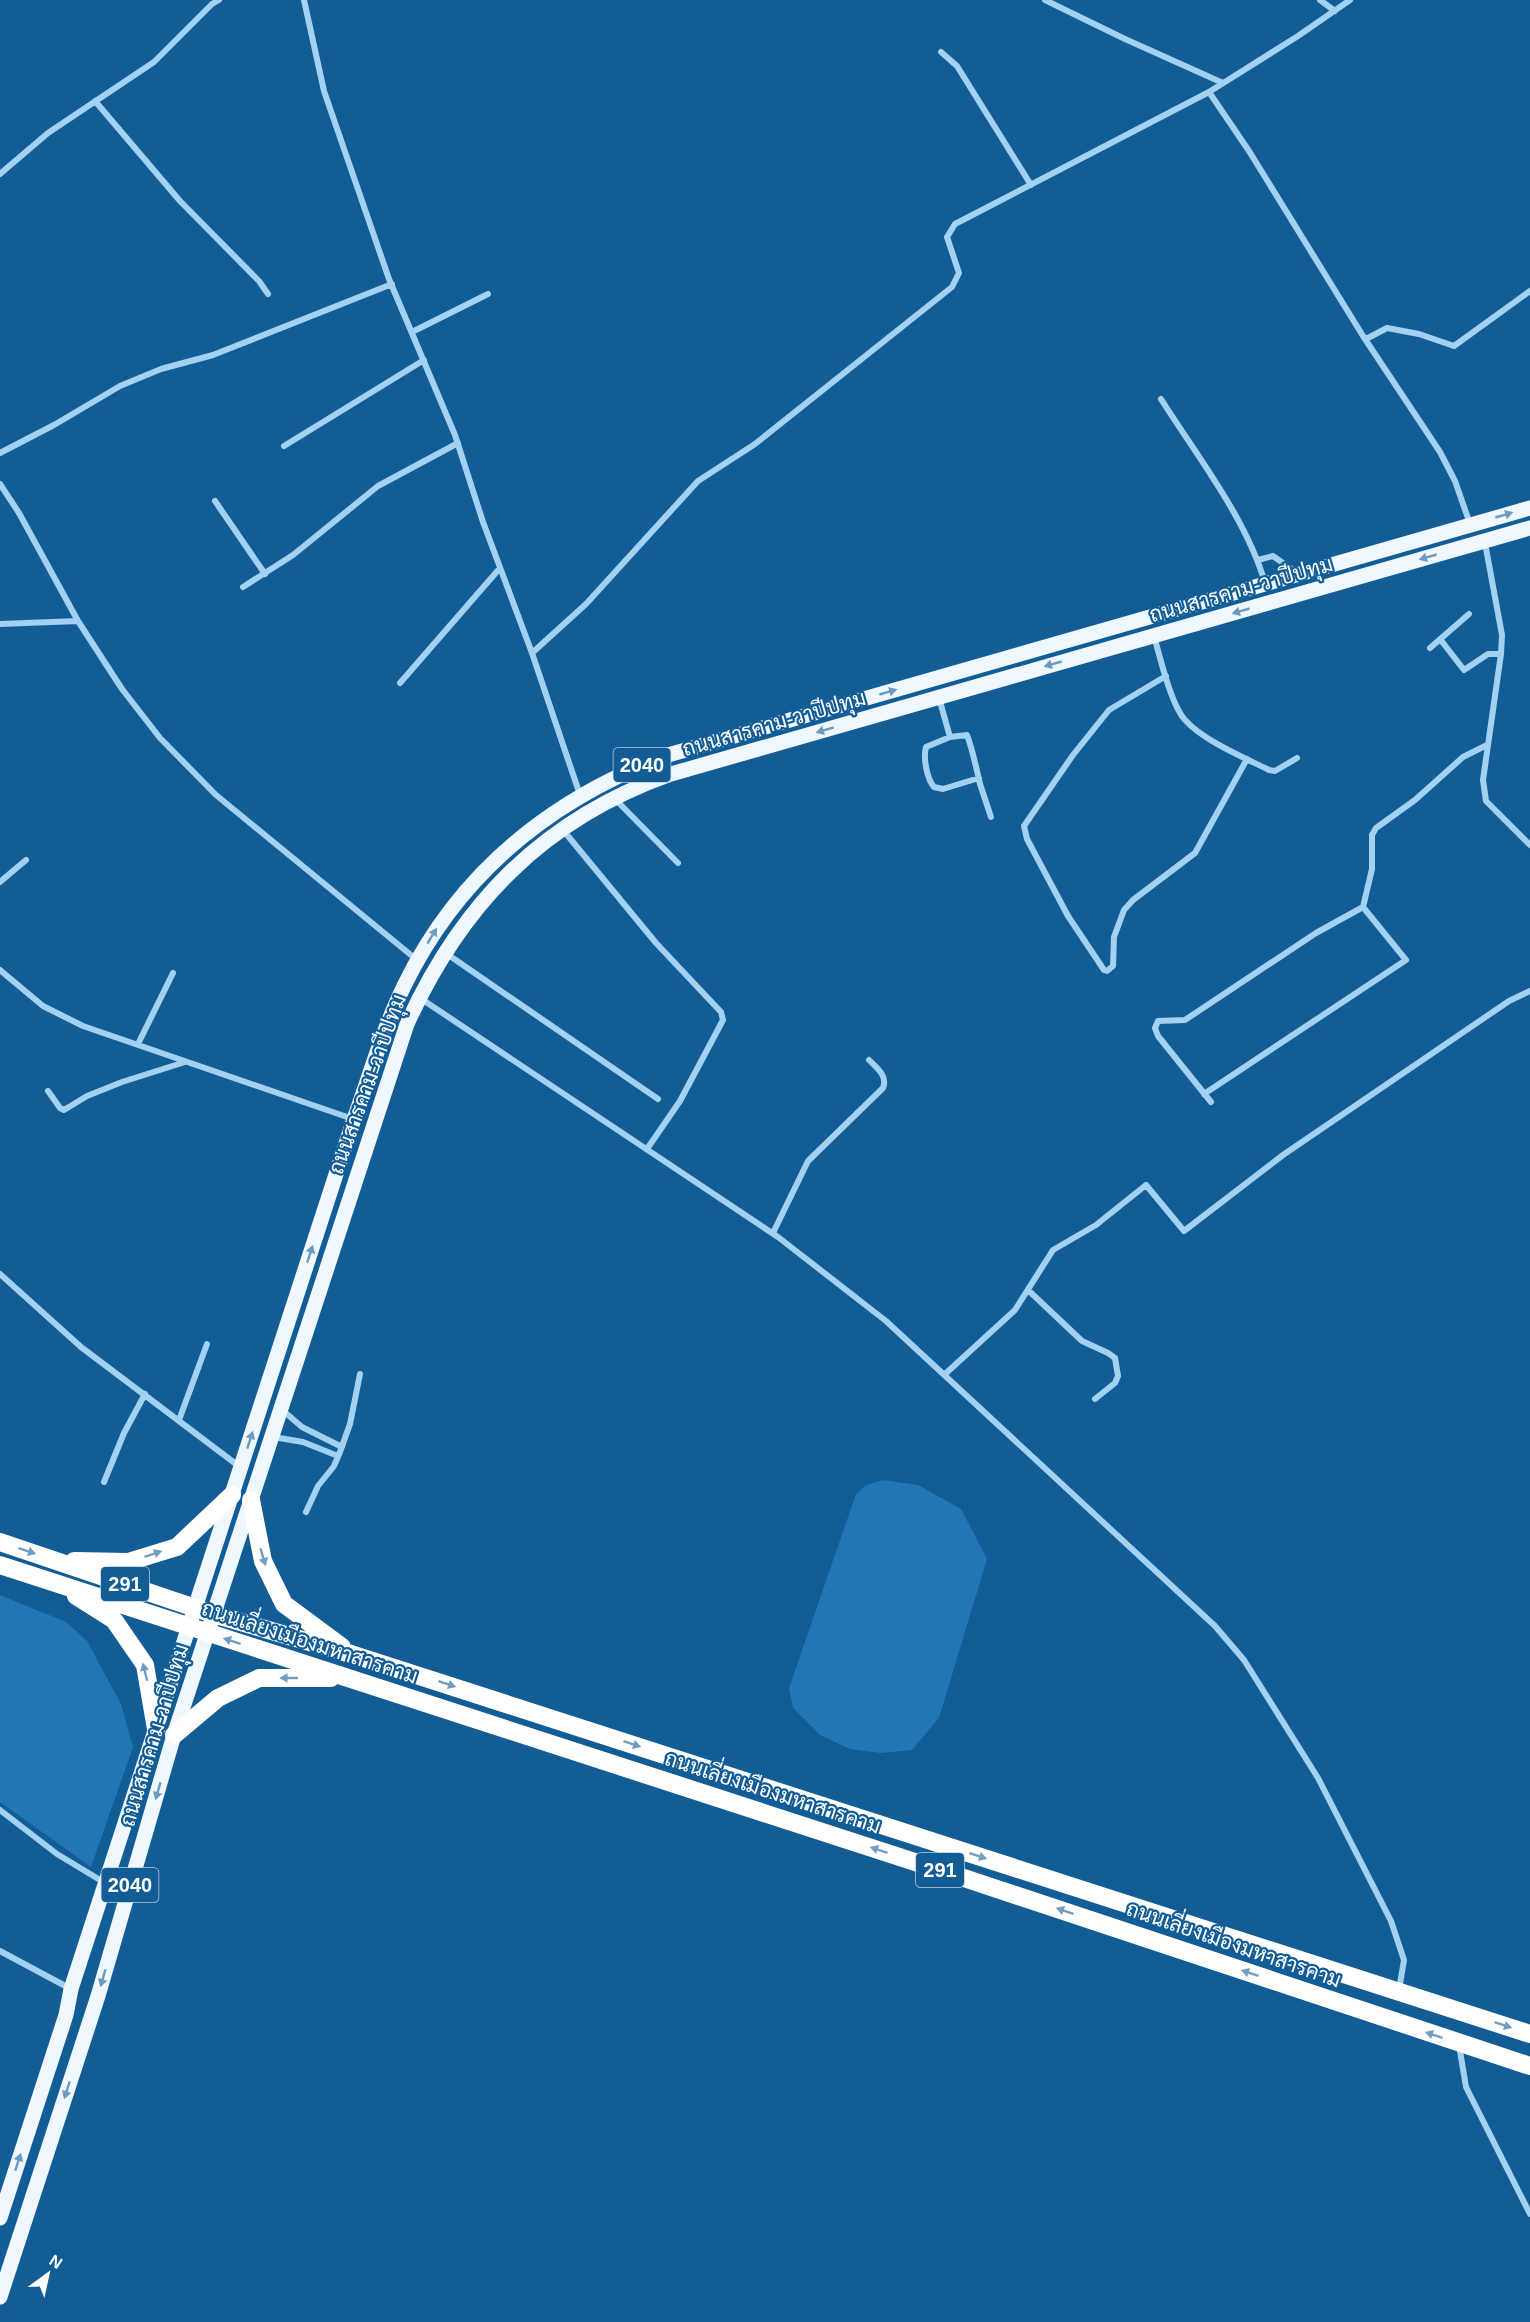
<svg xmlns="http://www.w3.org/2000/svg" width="1530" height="2322" viewBox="0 0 1530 2322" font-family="Arial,Sarabun,sans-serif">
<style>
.green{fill:#2276b3}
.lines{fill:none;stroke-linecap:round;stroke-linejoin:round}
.street{stroke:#a3d1f2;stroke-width:6}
.primary{stroke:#eff7ff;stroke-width:15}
.highway{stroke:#fff;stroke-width:18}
.oneway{fill:#6b9bc0}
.oneway2{fill:#719ec0}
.labels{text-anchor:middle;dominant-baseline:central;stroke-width:4.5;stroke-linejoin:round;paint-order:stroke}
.shield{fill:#135d96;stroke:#b8cee0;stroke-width:1.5}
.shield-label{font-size:20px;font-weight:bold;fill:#fff}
.street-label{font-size:21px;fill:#fff;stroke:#135d96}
</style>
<rect width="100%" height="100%" fill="#135d96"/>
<path class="green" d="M883 1480 918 1485 961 1509 987 1559 939 1718 912 1750 881 1753 850 1749 820 1735 793 1708 789 1688 856 1494 866 1485Z
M0 1595 66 1622 87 1641 121 1704 133 1747 91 1867 0 1802Z"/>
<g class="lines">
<path class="street" d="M304 0 324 91 389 279 455 435 483 522 532 653 580 795
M1045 0 1125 39 1223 83
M1320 0 1335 11
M941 52 957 66 1031 185
M1209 92 1249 151 1363 336 1440 452 1455 481 1470 524
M95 101 180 201 259 281 268 294
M0 174 48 133 154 62 212 4 219 0
M412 332 488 294
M1366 339 1387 328 1419 334 1454 346 1530 291
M1161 399C1197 456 1246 518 1265 583
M284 446 424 360
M0 453 54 425 120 386 161 369 213 355 392 284
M0 484 19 513 78 621 122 689 160 738 216 795 417 960
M215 501 265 574
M1485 543 1502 635 1501 654 1483 780 1486 801 1530 845
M1258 560 1273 556 1297 573
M243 587 293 555 378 486 458 443
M0 624 78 621
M1154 636C1160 657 1171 705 1185 720 1204 741 1243 757 1269 770L1275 771 1297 758
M1440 639 1464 670 1488 654H1501
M1430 648 1469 614
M532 653 586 604 698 481 755 444 952 287 959 273 947 237 955 224 1209 92 1298 36 1350 0
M1166 676 1109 710 1073 755 1024 826 1027 839 1068 916 1104 970 1107 971 1113 966 1114 937 1124 910 1133 900 1195 853 1247 759
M400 683 500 568
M939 698 950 737
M979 778 943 789 934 787C927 779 923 758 926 747L950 737 967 735C973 751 976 767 980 784L991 817
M616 800 678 863
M563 830 656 943 721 1012 723 1020 680 1101 647 1149
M0 882 26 860
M447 954 658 1099
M0 970 43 1006 83 1026 353 1119
M420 998 778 1237 886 1321 1215 1626 1244 1660 1318 1778 1391 1921 1404 1960 1399 1990
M138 1044 173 973
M48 1091 60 1108 64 1110 87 1096 122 1082 185 1062
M1204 1094 1406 960 1363 907
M1211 1102 1158 1036 1155 1028 1158 1021 1185 1020 1316 933 1363 907 1372 869V835L1376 828 1415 800 1463 757 1487 745
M773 1233 808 1161 883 1088C888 1076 877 1068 869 1060
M0 1274 81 1347 240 1467
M1028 1290 1082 1341 1108 1353 1115 1358 1118 1376 1115 1383 1095 1399
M944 1375 1015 1310 1053 1250 1096 1225 1146 1185 1184 1231 1283 1155 1509 1001 1530 991
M281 1409 302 1427 342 1447
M179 1420 207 1344
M273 1437 303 1442 338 1456
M104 1482 124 1433 145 1394
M306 1512 318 1486 334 1466 340 1452 350 1424 360 1374
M0 1810 57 1854 105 1883
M0 1951 71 1989
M1459 2045 1466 2087 1530 2214"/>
<path class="primary" d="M0 2218 66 2015 71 1989 354 1119C370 1075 383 1029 404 986 459 873 551 799 668 755L1530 508
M0 2297 98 1996 174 1735 407 1024C462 903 544 819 671 774L1530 528"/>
<path class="highway" d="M251 1500 263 1561 284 1604 342 1647
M0 1542 213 1614 351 1654 1530 2034
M74 1561 128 1562 177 1547 232 1495
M0 1565 955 1875 1530 2066
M76 1596 114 1620 145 1665 156 1729
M174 1735 218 1698 259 1678H331"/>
</g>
<defs><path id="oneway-solid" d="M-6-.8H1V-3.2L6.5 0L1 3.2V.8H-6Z" transform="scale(1.5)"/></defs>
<g class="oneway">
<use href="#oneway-solid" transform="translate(1504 515) rotate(-16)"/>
<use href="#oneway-solid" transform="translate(1428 557) rotate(164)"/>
<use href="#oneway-solid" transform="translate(1241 611) rotate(164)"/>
<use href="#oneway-solid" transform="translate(1053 664) rotate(164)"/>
<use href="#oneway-solid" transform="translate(888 692) rotate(-16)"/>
<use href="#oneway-solid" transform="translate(825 730) rotate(164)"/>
<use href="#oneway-solid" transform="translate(432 936) rotate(-59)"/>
<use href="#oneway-solid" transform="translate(310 1254) rotate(-72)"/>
<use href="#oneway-solid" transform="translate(250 1440) rotate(-72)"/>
<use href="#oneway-solid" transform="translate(158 1791) rotate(106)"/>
<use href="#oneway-solid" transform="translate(103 1978) rotate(106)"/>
<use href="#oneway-solid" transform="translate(67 2090) rotate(108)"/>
<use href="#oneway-solid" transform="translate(18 2162) rotate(-72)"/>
</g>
<g class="oneway2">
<use href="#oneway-solid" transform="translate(27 1551) rotate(18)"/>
<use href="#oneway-solid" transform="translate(153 1554) rotate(-18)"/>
<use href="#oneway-solid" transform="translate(263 1557) rotate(74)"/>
<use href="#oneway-solid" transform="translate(232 1641) rotate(-162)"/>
<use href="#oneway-solid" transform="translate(145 1672) rotate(-104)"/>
<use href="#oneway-solid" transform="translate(289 1678) rotate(-180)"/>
<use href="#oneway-solid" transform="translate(447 1684) rotate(18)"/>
<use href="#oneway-solid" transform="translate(632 1744) rotate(18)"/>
<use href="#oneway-solid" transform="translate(879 1850) rotate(-162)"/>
<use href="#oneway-solid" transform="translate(978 1856) rotate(18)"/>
<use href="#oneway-solid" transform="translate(1065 1911) rotate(-161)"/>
<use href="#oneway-solid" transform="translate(1250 1973) rotate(-162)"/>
<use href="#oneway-solid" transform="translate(1503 2025) rotate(18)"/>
<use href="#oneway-solid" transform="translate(1434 2035) rotate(-162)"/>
</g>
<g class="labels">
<g class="shield">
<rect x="613.5" y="748" width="57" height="34" rx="4.5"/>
<rect x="101" y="1567" width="48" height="34" rx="4.5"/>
<rect x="916" y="1853" width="48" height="34" rx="4.5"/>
<rect x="101.5" y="1868" width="57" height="34" rx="4.5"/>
</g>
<g class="shield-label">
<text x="642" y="765">2040</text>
<text x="125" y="1584">291</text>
<text x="940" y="1870">291</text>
<text x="130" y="1885">2040</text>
</g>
<g class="street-label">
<text transform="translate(1241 589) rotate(-16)">ถนนสารคาม-วาปีปทุม</text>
<text transform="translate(774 723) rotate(-16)">ถนนสารคาม-วาปีปทุม</text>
<text transform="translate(367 1084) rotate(-70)">ถนนสารคาม-วาปีปทุม</text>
<text transform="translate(310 1642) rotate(18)">ถนนเลี่ยงเมืองมหาสารคาม</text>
<text transform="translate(154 1735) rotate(-73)">ถนนสารคาม-วาปีปทุม</text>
<text transform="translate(773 1792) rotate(18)">ถนนเลี่ยงเมืองมหาสารคาม</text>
<text transform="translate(1234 1944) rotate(19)">ถนนเลี่ยงเมืองมหาสารคาม</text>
</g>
</g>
<g transform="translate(48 2274) rotate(33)" stroke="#135d96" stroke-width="4.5" paint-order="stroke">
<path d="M0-4.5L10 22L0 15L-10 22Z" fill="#ffffff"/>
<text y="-9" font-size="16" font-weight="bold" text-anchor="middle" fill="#ffffff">N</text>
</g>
</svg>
